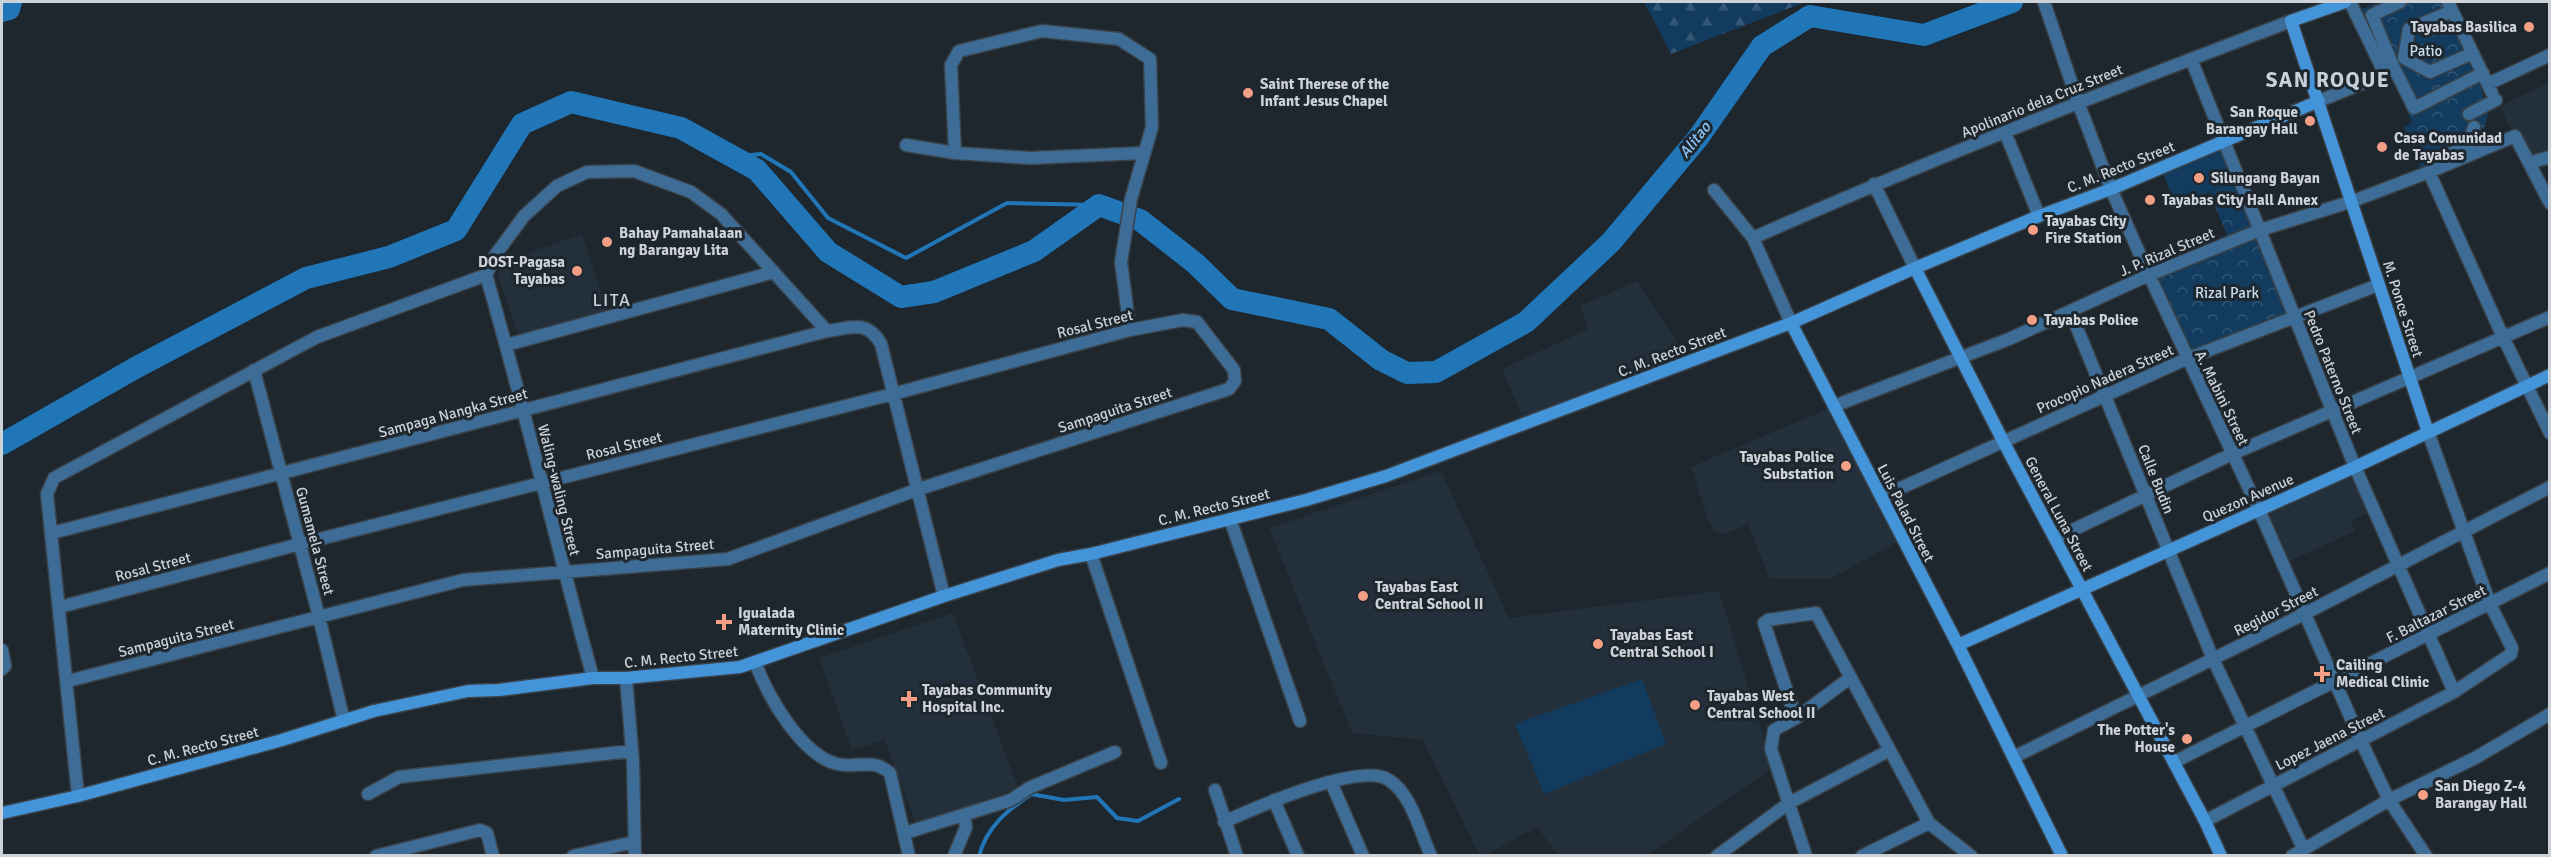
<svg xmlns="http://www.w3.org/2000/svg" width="2551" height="857" viewBox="0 0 2551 857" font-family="Signika,sans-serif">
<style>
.built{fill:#23303c}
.grass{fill:#123b5d}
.forest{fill:url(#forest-firs)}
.park{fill:url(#park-crowns)}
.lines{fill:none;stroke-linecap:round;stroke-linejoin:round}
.stream{stroke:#2176b8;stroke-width:4}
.river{stroke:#2176b8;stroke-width:22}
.street-casing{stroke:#3a4249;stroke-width:15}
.secondary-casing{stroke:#3a4249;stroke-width:15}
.street{stroke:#3d6d97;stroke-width:12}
.secondary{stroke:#4494d9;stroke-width:12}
.poi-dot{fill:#f39f85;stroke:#1e262e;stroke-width:2}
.labels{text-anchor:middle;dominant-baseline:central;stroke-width:6;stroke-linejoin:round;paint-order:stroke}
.poi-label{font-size:15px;font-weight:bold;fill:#ccd2d7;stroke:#1e262e;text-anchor:start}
.park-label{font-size:15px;fill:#caddef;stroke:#1e262e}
.street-label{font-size:15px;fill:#ccd2d7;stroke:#1e262e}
.water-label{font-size:16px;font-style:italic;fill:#8dc6fb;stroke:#1e262e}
.quarter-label{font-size:18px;letter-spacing:1.5px;fill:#c5d0da;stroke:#1e262e}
.district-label{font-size:21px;font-weight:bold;letter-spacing:1.5px;fill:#c5d0da;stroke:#1e262e}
</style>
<defs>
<pattern id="forest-firs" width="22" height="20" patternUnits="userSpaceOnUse" patternTransform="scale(1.5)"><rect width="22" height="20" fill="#123b5d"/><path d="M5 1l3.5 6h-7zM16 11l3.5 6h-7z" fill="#335674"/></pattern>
<pattern id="park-crowns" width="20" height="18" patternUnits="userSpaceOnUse" patternTransform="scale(1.5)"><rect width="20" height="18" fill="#123b5d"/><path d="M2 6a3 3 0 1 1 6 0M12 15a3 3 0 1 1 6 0" fill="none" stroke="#335674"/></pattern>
</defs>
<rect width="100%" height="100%" fill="#1e262e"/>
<path class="built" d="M2549 83V157L2529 163 2499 106Z
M582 234 608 312 519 336 497 273 510 259Z
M1637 281 1687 357 1610 384 1524 420 1502 369 1588 329 1580 306Z
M1834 406 1903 539 1830 579H1770L1748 524 1724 534 1714 531 1709 522 1691 467Z
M1441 471 1509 618 1719 591 1773 768 1647 855H1558L1537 827 1486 855H1479L1423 740 1352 733 1269 528Z
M2352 475 2369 513 2351 521 2355 531 2290 561 2268 512Z
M953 613 1018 788 916 824 885 740 852 750 819 658Z"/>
<path class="grass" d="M2223 149 2236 181 2176 206 2163 174Z
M1642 679 1666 744 1544 794 1515 724Z"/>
<path class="forest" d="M1644 2H1805L1671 54Z"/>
<path class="park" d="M2381 2H2448L2488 84 2481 88 2488 114 2480 143 2422 172 2404 127 2412 122 2361 9Z
M2239 180 2295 317 2186 359 2149 275 2230 242 2209 192Z"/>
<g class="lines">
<path class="stream" d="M733 157 761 154 791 172 828 218 906 258 1007 203 1099 205
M979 856C987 826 1007 811 1031 794L1064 800 1097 797 1117 818 1138 821 1179 799"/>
<path class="river" d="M2 11 9 9 11 2
M2 444 137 367 306 278 389 257 456 230 522 124 571 102 681 128 757 170 828 252 901 297 934 292 1034 251 1099 205 1140 220 1195 263 1232 299 1329 319 1381 360 1407 373 1436 372 1526 322 1611 242 1698 138 1762 46 1810 16 1924 35 2012 2"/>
<g class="street-casing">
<path id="street" d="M2044 2 2078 102 2111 189 2149 275 2259 510 2361 741 2389 800 2426 856
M2400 2 2372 15 2393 66 2414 108 2483 73
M2448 2 2492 93
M2452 11 2409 29 2404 58 2430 72 2473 53
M2191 59 2355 467 2454 692
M2488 84 2550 55
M2319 101 2378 77 2381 72V66L2350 2
M2469 114 2496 100
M2005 132 2039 216
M906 145 955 153 1030 158 1143 153
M955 153 951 65 959 51 1042 31 1119 39 1150 59 1152 127 1131 199 1121 262 1130 330
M2433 163 2468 145 2474 127
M2529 163 2550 157
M2429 172 2503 337 2550 433
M1874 184 1915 268
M1714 190 1753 238 1791 323
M1753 238C1930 159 2110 90 2291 21
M486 275C525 408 556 544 593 678
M2070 311 2213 659 2304 850
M506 345 774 272
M254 370 319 617 344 721
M1834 406 2009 339 2149 275 2260 230 2353 201 2429 172 2515 136 2550 203
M1881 497 2186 359 2378 285
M1230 519 1300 721
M52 533 827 331C851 328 867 319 881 344L944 596
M2056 538 2232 454 2550 317
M1091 554 1161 763
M60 607 300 544 893 394 1130 330 1183 320 1197 322 1234 370 1235 381 1229 389 919 489 728 559 463 580 68 681
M2 650 5 666 2 669
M755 662C767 695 801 755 837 764 858 769 871 757 890 773L909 856
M626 678 633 762 635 856
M1796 718 1764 623 1768 620 1816 613 1929 823
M2014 757 2304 614 2550 487
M2174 762 2550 573
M1331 782 1363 856
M1215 790 1237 856
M368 794 399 777 631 751
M78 796 47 494 54 478 317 337 486 275 496 254 524 216 557 186 587 172 634 171 691 192 721 214 827 331
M1274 800 1298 856
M2205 821 2454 692 2511 654 2512 648 2490 604 2428 432
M1224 822C1255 808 1361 761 1389 780 1412 795 1420 832 1431 856
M905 833 1011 800 1029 788 1115 752
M376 856 480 830 487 833 493 856
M573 856 634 842
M954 856 966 827 964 816
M1717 856 1789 803 1890 750
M1806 856 1771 749 1774 730 1796 718 1850 678
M1862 856 1929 823 1971 856
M2292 856 2389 800 2475 758 2550 714"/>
</g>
<g class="secondary-casing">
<path id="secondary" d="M2345 2 2291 21 2428 432
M1915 268 2003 441 2205 821 2221 856
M1791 323 1958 645 2062 856
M1958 645 2355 467 2550 375
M2 813 78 796 282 740 374 711 468 691 499 690 593 678H626L740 667 944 596 1058 560 1091 554 1306 500 1386 476 1791 323 1915 268 2039 216 2111 189 2319 101"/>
</g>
<use href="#street" class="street"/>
<use href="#secondary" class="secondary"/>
</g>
<g class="poi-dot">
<circle cx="2529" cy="27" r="6"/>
<circle cx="1248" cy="93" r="6"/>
<circle cx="2310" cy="121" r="6"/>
<circle cx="2382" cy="147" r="6"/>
<circle cx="2199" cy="178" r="6"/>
<circle cx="2150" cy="200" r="6"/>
<circle cx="2033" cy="230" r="6"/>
<circle cx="607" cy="242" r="6"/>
<circle cx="577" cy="271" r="6"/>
<circle cx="2032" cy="320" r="6"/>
<circle cx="1846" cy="466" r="6"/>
<circle cx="1363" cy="596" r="6"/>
<path d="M721 613h6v6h6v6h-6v6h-6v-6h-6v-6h6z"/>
<circle cx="1598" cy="644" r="6"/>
<path d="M2319 665h6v6h6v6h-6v6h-6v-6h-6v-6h6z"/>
<path d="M906 690h6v6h6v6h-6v6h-6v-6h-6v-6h6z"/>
<circle cx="1695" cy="705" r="6"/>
<circle cx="2187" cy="739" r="6"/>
<circle cx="2423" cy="795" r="6"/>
</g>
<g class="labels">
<g class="poi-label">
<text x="2517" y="27" text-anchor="end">Tayabas Basilica</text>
<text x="1260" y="84">Saint Therese of the<tspan x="1260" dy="17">Infant Jesus Chapel</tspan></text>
<text x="2298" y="112" text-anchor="end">San Roque<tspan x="2298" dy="17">Barangay Hall</tspan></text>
<text x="2394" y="138">Casa Comunidad<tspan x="2394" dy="17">de Tayabas</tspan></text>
<text x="2211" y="178">Silungang Bayan</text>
<text x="2162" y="200">Tayabas City Hall Annex</text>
<text x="2045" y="221">Tayabas City<tspan x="2045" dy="17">Fire Station</tspan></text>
<text x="619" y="233">Bahay Pamahalaan<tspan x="619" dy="17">ng Barangay Lita</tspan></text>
<text x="565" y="262" text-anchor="end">DOST-Pagasa<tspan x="565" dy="17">Tayabas</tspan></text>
<text x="2044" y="320">Tayabas Police</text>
<text x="1834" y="457" text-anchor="end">Tayabas Police<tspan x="1834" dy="17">Substation</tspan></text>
<text x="1375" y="587">Tayabas East<tspan x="1375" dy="17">Central School II</tspan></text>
<text x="738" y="613">Igualada<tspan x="738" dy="17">Maternity Clinic</tspan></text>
<text x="1610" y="635">Tayabas East<tspan x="1610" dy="17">Central School I</tspan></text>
<text x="2336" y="665">Cailing<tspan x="2336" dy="17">Medical Clinic</tspan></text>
<text x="922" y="690">Tayabas Community<tspan x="922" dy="17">Hospital Inc.</tspan></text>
<text x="1707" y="696">Tayabas West<tspan x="1707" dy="17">Central School II</tspan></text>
<text x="2175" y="730" text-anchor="end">The Potter's<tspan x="2175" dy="17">House</tspan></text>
<text x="2435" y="786">San Diego Z-4<tspan x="2435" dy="17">Barangay Hall</tspan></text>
</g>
<g class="park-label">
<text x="2426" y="51">Patio</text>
<text x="2227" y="293">Rizal Park</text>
</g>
<g class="street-label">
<text transform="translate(2042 101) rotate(-22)">Apolinario dela Cruz Street</text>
<text transform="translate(2121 167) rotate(-22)">C. M. Recto Street</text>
<text transform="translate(2167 252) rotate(-23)">J. P. Rizal Street</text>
<text transform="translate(2403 309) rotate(72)">M. Ponce Street</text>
<text transform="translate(1095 324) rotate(-14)">Rosal Street</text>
<text transform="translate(1672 352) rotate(-21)">C. M. Recto Street</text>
<text transform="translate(2333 372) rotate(68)">Pedro Paterno Street</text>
<text transform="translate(2105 379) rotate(-24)">Procopio Nadera Street</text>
<text transform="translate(2222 398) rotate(64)">A. Mabini Street</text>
<text transform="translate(1115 410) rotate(-18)">Sampaguita Street</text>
<text transform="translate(453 413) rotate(-15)">Sampaga Nangka Street</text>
<text transform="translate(624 446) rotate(-14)">Rosal Street</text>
<text transform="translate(2156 479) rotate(68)">Calle Budin</text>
<text transform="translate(559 490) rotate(76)">Waling-waling Street</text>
<text transform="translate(2248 498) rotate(-24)">Quezon Avenue</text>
<text transform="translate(1214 507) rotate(-14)">C. M. Recto Street</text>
<text transform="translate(1906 513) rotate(63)">Luis Palad Street</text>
<text transform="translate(2059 514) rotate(62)">General Luna Street</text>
<text transform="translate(315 541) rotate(75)">Gumamela Street</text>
<text transform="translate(655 549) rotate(-5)">Sampaguita Street</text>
<text transform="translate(153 567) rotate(-15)">Rosal Street</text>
<text transform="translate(2276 611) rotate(-27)">Regidor Street</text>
<text transform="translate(2436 614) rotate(-27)">F. Baltazar Street</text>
<text transform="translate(176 638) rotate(-14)">Sampaguita Street</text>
<text transform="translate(681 657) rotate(-6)">C. M. Recto Street</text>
<text transform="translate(2330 739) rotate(-27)">Lopez Jaena Street</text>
<text transform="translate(203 746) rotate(-15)">C. M. Recto Street</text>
</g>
<g class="water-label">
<text transform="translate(1695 140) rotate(-52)">Alitao</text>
</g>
<g class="quarter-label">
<text x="612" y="300">LITA</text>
</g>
<g class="district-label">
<text x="2328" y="80">SAN ROQUE</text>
</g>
</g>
<rect width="2551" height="857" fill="none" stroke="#ccd2d7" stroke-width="6"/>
</svg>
